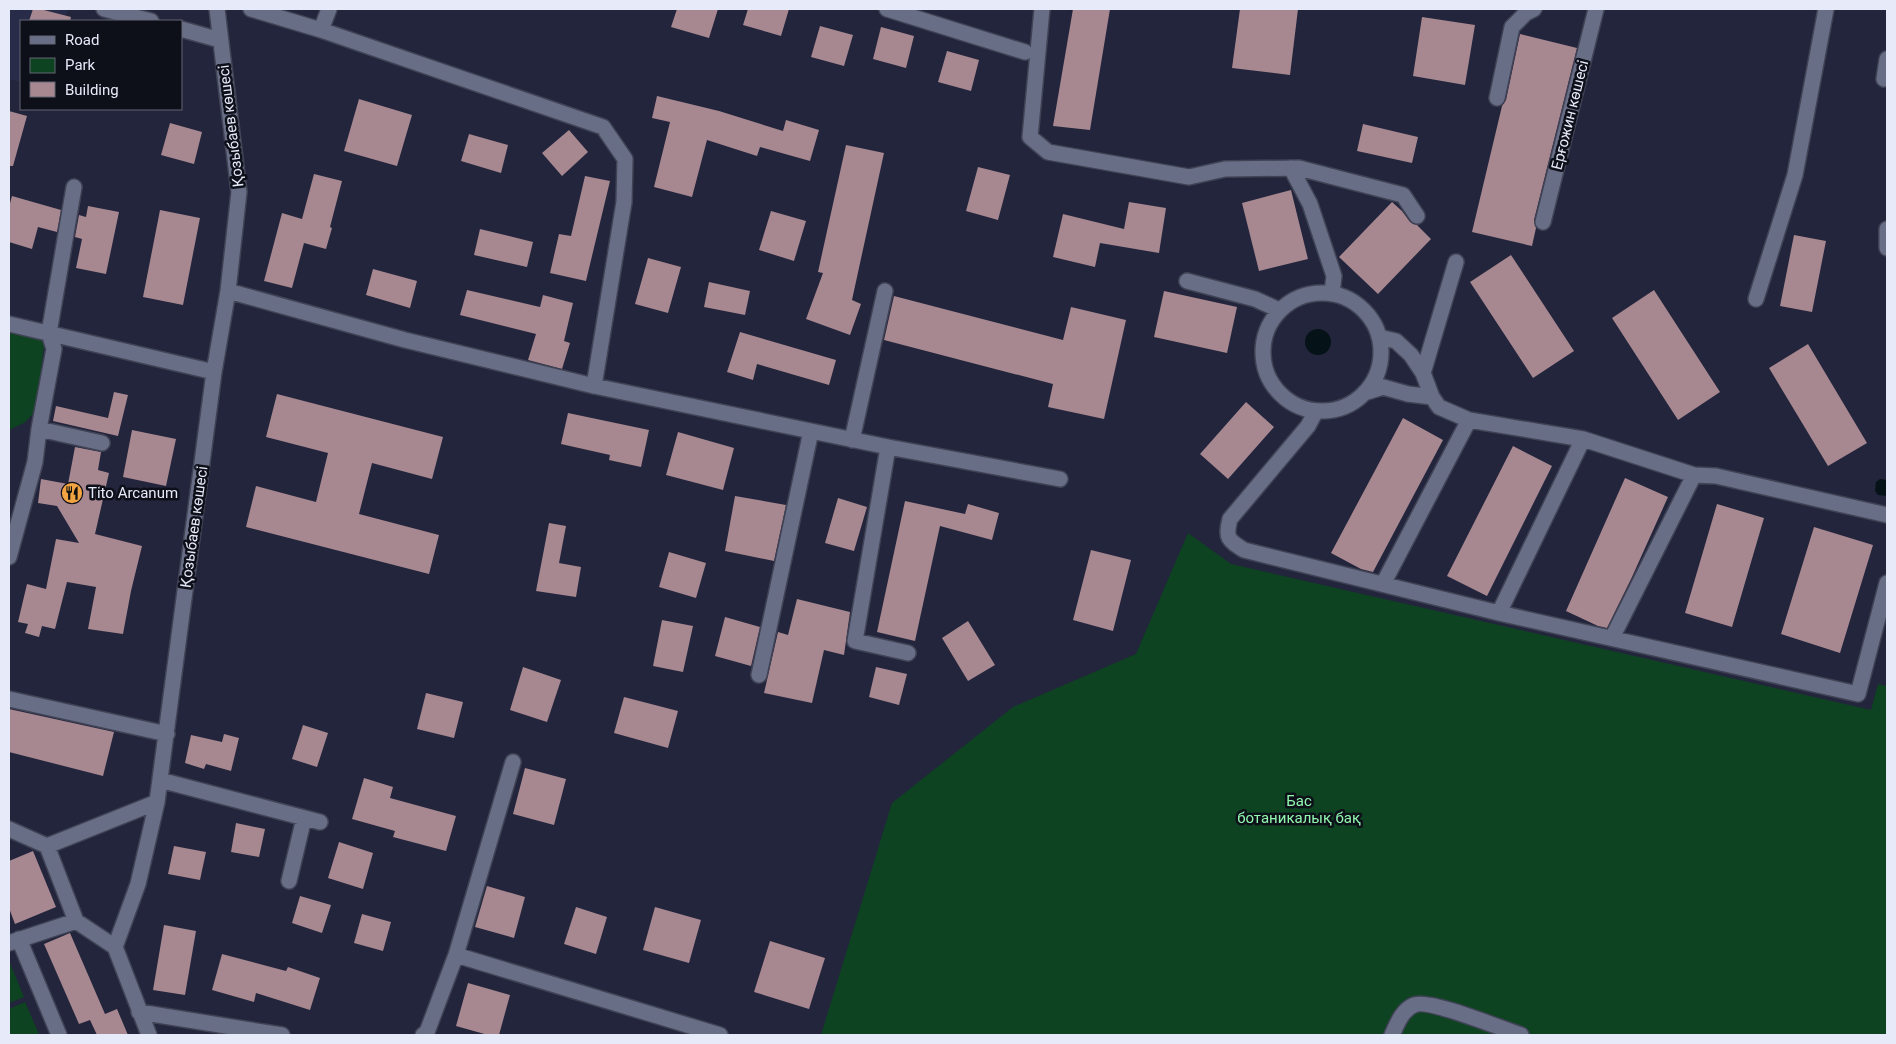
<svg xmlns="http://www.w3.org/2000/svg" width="1896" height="1044" viewBox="0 0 1896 1044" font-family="Roboto,sans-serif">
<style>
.built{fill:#282c48}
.green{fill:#0e4322}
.water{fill:#051217}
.building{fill:#a78790}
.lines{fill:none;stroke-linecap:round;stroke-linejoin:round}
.minor-casing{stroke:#404355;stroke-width:18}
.minor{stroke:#696e87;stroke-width:15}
.labels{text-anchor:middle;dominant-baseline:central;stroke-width:5;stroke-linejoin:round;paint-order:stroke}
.street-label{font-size:15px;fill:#e7eaf9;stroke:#0d0f19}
.poi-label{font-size:15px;fill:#e7eaf9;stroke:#0d0f19;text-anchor:start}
.park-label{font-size:15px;fill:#91f7ae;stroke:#0d0f19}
</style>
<rect width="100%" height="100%" fill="#22253b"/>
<path class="built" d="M9 9H68L65 21H21V82L9 79Z"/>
<path class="green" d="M9 330 43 337 44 346 36 411 24 423 9 430Z
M1188 533 1231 564 1871 710 1878 684 1887 686V1035H821L892 803 1013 707 1136 654Z
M10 963 24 997 9 1003V964Z
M25 1002 39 1034 9 1035V1009Z"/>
<path class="water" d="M1305 342a13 13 0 1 1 26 0a13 13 0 1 1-26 0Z
M1880 479 1887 480V496L1878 495 1875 491 1876 482Z"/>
<path class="building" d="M33 9H40L71 17 70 21H29Z
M677 9H718L709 38 671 27Z
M748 9H789L781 36 743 25Z
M1073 9H1110L1090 130 1053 126Z
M1240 9H1298L1290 75 1232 68Z
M1422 17 1475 25 1465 85 1413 76Z
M820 26 853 35 844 66 811 57Z
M881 27 914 36 906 68 873 59Z
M1520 34 1577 48 1534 220 1536 228 1532 246 1472 232 1502 106 1506 100Z
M947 51 979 60 971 91 938 82Z
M657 96 719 111 783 131 786 120 819 130 810 161 760 147 757 156 707 140 692 197 654 187 670 122 652 118Z
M359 99 412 115 397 166 344 151Z
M9 111 27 116 13 166H9Z
M170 123 202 132 194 164 161 155Z
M1363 124 1418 137 1412 163 1357 151Z
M569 130 588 152 562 176 542 153Z
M469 134 508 145 501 173 461 161Z
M846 145 884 153 852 300 861 304 850 335 806 319 823 273 818 272Z
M978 167 1010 175 998 220 966 211Z
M314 174 342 181 330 227 332 228 326 249 304 243 292 288 264 281 282 213 302 219Z
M585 176 610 181 586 281 550 273 559 234 571 236Z
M1291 190 1308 259 1259 271 1242 203Z
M12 196 61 210 57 232 38 227 32 249 9 242V207Z
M1129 202 1166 208 1159 253 1100 243 1095 267 1053 257 1063 214 1124 229Z
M1392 202 1402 211 1410 222 1417 225 1431 239 1378 294 1339 257Z
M88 206 119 212 106 274 76 268 82 239 75 237 79 215 86 217Z
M160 210 200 218 183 305 143 297Z
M771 211 806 221 794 261 759 250Z
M480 229 533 242 527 267 474 255Z
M1794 235 1826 241 1812 312 1780 306Z
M1511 255 1574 351 1533 378 1470 282Z
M648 258 681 267 668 313 635 304Z
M373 269 417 281 410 308 366 295Z
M709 282 750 291 745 315 704 307Z
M467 290 540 307 543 295 573 303 564 341 570 343 562 369 528 360 536 334 460 315Z
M1654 290 1720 392 1678 420 1612 318Z
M1164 291 1237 307 1227 353 1154 337Z
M894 296 1063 340 1071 307 1126 320 1104 419 1048 407 1053 384 884 340Z
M740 332 836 360 829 385 757 364 753 380 727 372Z
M1808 344 1867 443 1828 466 1769 368Z
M114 392 128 395 118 436 53 421 56 406 108 418Z
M277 394 443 437 432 479 372 463 359 514 439 535 429 574 246 527 256 486 316 502 328 453 266 437Z
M1246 402 1274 427 1228 479 1200 454Z
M568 413 649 430 641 467 609 460 610 455 561 444Z
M1403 418 1443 440 1373 572 1361 569 1331 553Z
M132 430 176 439 166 486 123 477Z
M678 432 734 448 723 490 666 475Z
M1513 446 1552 466 1487 596 1447 576Z
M75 447 101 452 98 470 109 473 95 534 142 546 131 591 123 634 88 629 96 587 67 582 55 629 42 626 39 637 25 633 28 624 18 622 27 584 46 589 56 539 79 543 57 506 38 503 41 479 68 484Z
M1625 478 1668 497 1632 577 1607 628 1598 626 1566 611Z
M735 496 786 505 774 561 725 551Z
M838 498 867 507 854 551 825 543Z
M905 501 965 514 968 504 999 513 992 540 940 526 915 641 877 632Z
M1717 504 1764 518 1732 627 1685 613Z
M549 523 566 526 559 563 581 567 576 597 536 591Z
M1814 527 1873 545 1840 653 1781 634Z
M1091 550 1131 560 1113 631 1073 620Z
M669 552 706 563 696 598 659 587Z
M797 599 850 612 844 655 824 650 812 703 764 693 778 632 788 635Z
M725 617 760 627 751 666 715 656Z
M662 620 693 626 683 672 653 666Z
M968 621 995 665 968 681 942 638Z
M523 667 561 680 547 722 510 710Z
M876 667 907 674 899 705 869 697Z
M426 693 463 702 454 738 417 729Z
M624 697 678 711 668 748 614 733Z
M9 709 114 732 103 776 9 752Z
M303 725 328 733 317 767 292 759Z
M224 734 239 738 231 771 206 764 204 769 185 763 191 735 222 742Z
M525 768 566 779 554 825 513 814Z
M364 778 393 787 390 798 456 816 446 851 393 837 395 831 352 819Z
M236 823 265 829 259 857 231 852Z
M339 842 373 853 363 889 328 878Z
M174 846 206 852 200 880 168 874Z
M33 851 56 907 15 924 9 908V861Z
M487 886 525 897 514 938 475 927Z
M300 896 331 905 322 933 292 923Z
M576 907 607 917 596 954 564 944Z
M655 907 701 920 689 963 643 950Z
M362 914 391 922 383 951 354 943Z
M164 925 196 931 185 995 153 990Z
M70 933 105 1014 117 1009 128 1035H97L90 1020 79 1024 44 944Z
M770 941 825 958 809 1009 754 992Z
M222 954 286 971 288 967 320 978 310 1010 256 993 254 1002 212 990Z
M468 983 510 995 499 1035H488L456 1026Z"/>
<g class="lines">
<g class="minor-casing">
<path id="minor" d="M104 9 151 21
M251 9 321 30 603 127 625 159 624 202 594 386
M887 9 1025 52
M1042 9 1030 137 1048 152 1189 177 1225 169 1299 168 1403 195 1417 216
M181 29 220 40
M321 30 329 9
M1884 79 1887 59
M1497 98 1512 27 1526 13 1534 9
M1291 168 1310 204 1334 276 1332 293
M1543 222 1596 9
M1887 229V248
M1187 281 1255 299 1279 310
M228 291 405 340 594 386 888 447 1060 479
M1263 352a59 59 0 1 1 118 0a59 59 0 1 1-118 0Z
M1756 299 1795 175 1826 9
M9 324 214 372
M1379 337 1396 341 1411 355 1423 373 1432 397 1439 407 1469 420 1583 439 1694 475 1716 476 1887 515
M1423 373 1456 262
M1364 393 1383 387 1408 394 1432 397
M1316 411 1308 426 1230 519C1225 538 1228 540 1244 550L1499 613 1858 694 1887 583
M39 429 102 443
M852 440 885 291
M888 447 855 641 908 653
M9 557 35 462 39 429 54 349 49 333 74 187
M1383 584 1469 420
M1499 613 1583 439
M1612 638 1694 475
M759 675 811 431
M9 699 167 734
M160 780 320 822
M9 829 47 846 157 802
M47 846 76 921
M289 881 304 818
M19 939 59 1035
M9 943 76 921 115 947
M456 955 720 1035
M139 1012 282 1035
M149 1035 115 947 138 884 157 802 214 372 228 291 239 192 217 9
M423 1035 427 1032 456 955 513 762
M1392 1035C1397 1024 1402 1010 1414 1005 1428 998 1502 1029 1521 1035"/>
</g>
<use href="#minor" class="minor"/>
</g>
<defs>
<g id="restaurant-disc" transform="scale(1.125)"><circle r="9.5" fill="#f3a442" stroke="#0d0f19"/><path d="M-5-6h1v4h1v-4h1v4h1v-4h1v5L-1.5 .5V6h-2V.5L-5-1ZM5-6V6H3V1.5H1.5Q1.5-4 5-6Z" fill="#111"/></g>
</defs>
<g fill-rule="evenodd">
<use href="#restaurant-disc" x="72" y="493"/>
</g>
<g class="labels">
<g class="street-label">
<text transform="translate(1570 115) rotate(-76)">Ерғожин көшесі</text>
<text transform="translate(231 126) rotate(-97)">Қозыбаев көшесі</text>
<text transform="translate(194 527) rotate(-82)">Қозыбаев көшесі</text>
</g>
<g class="poi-label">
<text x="88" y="493">Tito Arcanum</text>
</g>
<g class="park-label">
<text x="1299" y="801">Бас<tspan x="1299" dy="17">ботаникалық бақ</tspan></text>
</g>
</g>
<rect width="1896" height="1044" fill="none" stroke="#e7eaf9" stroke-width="20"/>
<rect x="20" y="20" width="162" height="90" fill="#0d0f19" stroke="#646773"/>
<rect x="30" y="36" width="25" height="8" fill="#696e87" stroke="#646773"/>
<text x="65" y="45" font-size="15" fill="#e7eaf9">Road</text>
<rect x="30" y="58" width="25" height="15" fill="#0e4322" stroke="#646773"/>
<text x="65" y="70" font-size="15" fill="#e7eaf9">Park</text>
<rect x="30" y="82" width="25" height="15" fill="#a78790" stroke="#646773"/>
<text x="65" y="95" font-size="15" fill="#e7eaf9">Building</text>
</svg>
